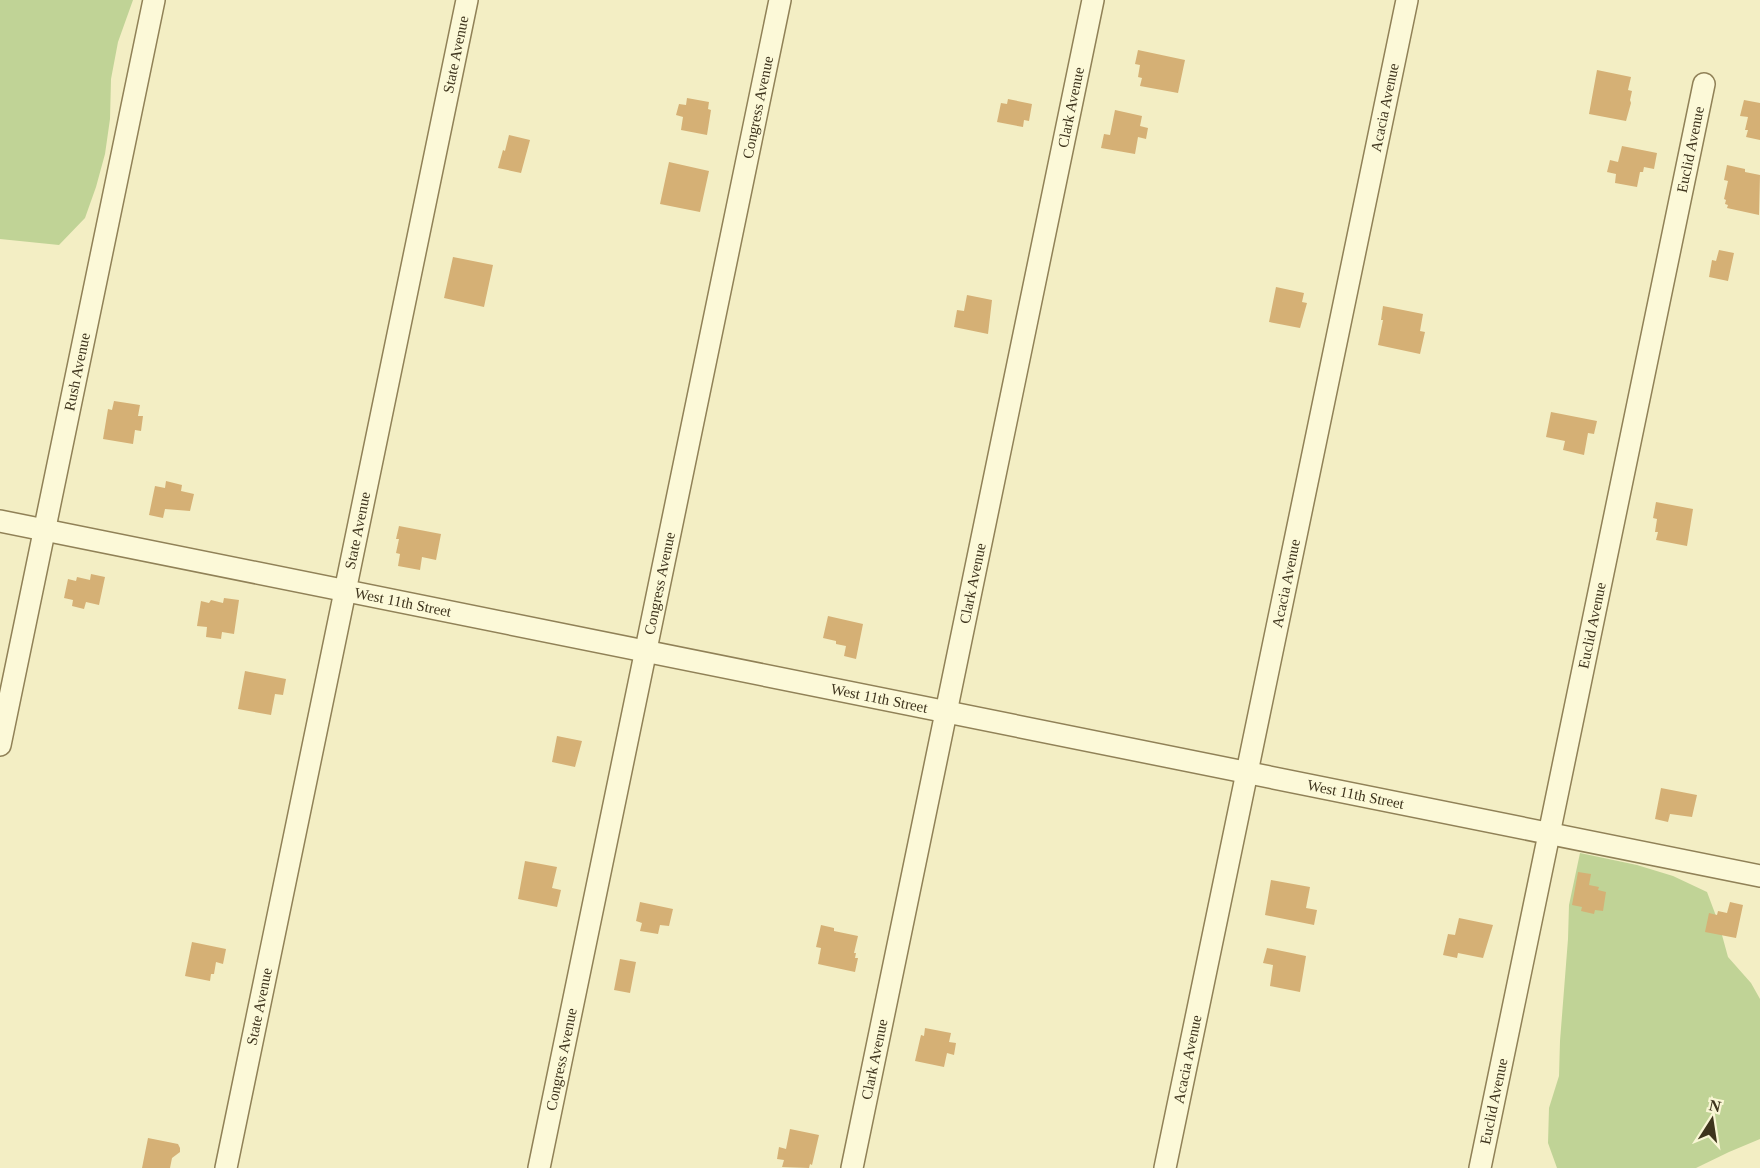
<svg xmlns="http://www.w3.org/2000/svg" width="1760" height="1168" viewBox="0 0 1760 1168" font-family="Georgia,serif">
<style>
.green{fill:#c0d396}
.building{fill:#d5b075}
.lines{fill:none;stroke-linecap:round;stroke-linejoin:round}
.minor-casing{stroke:#908157;stroke-width:24}
.minor{stroke:#fcf9d8;stroke-width:21}
.labels{text-anchor:middle;dominant-baseline:central;stroke-width:5;stroke-linejoin:round;paint-order:stroke}
.street-label{font-size:15px;fill:#3e341d;stroke:#f9f6d4}
</style>
<rect width="100%" height="100%" fill="#f3eec4"/>
<path class="green" d="M0 0H133L118 42 111 79 110 119 105 154 96 187 85 218 59 245 0 239Z
M1580 853 1637 865 1673 876 1707 892 1719 924 1728 957 1751 983 1760 999V1139L1729 1152 1696 1168H1557L1548 1143 1549 1108 1559 1076 1560 1041 1568 939 1569 905Z"/>
<path class="building" d="M1138 50 1185 60 1178 93 1140 86 1142 78 1138 77 1140 65 1135 64Z
M1597 70 1631 77 1628 90 1632 91 1630 100 1631 103 1626 121 1589 114Z
M687 98 709 102 708 109 711 110 707 135 681 130 683 117 676 115 679 104 686 105Z
M1008 99 1032 104 1029 121 1024 120 1023 127 997 122 1001 103 1007 104Z
M1744 100 1760 103V140L1746 137 1748 130H1745L1748 117 1740 116Z
M1115 110 1142 116 1140 126 1148 128 1146 139 1138 137 1135 154 1101 148 1104 134 1110 135Z
M509 135 530 140 521 173 498 168 503 150 505 151Z
M1622 146 1657 153 1654 169 1644 167 1643 172H1640L1637 187 1615 183 1616 174 1607 172 1610 160 1618 162Z
M669 162 709 171 700 212 660 204Z
M1727 165 1745 169V172L1760 175 1759 215 1727 208 1728 205 1725 204 1726 200 1724 199 1728 181 1724 180Z
M1719 250 1734 253 1728 281 1709 277 1712 260 1716 261Z
M453 257 493 265 484 307 444 298Z
M1276 287 1304 293 1302 302 1307 303 1300 328 1269 322Z
M967 295 992 300 988 334 954 327 957 310 964 311Z
M1383 306 1423 314 1420 331 1425 332 1420 354 1378 345 1383 320H1381Z
M114 401 140 405 138 416H143L141 431 135 430 133 444 103 439 108 409 112 410Z
M1551 412 1597 421 1594 434 1588 433 1584 455 1563 450 1565 441 1546 437Z
M166 481 182 485 181 491 194 494 190 511 165 509 163 518 149 515 155 486 165 488Z
M1656 502 1693 509 1687 546 1656 540 1658 532H1655L1657 519 1653 518Z
M399 526 441 534 436 560 422 557 420 570 398 566 400 554 396 553 399 539H396Z
M91 574 105 577 99 605 86 602 84 609 72 606 73 600 64 598 68 579 76 581 77 577 90 580Z
M224 598 239 600 234 634 222 632 221 639 206 637 207 627 197 626 201 601 209 603 211 600 223 603Z
M828 616 863 624 856 659 844 656 846 646 836 644V641L823 638Z
M245 671 286 679 283 695 275 694 271 715 238 709Z
M557 736 582 741 575 767 552 762Z
M1661 788 1697 795 1692 817 1670 814 1668 822 1655 819Z
M525 861 557 867 552 888 561 890 557 907 518 899Z
M1578 872 1591 874 1589 885 1599 887 1598 890 1606 892 1603 911 1595 910 1594 914 1581 911 1582 907 1572 905Z
M1271 880 1310 887 1306 908 1317 910 1314 925 1265 915Z
M640 902 673 909 669 926 660 925 658 934 640 931 642 923 636 921Z
M1730 902 1743 905 1736 938 1705 932 1709 913 1717 915 1718 911 1727 913Z
M1459 918 1493 925 1483 958 1458 953 1457 958 1443 955 1448 934 1455 935Z
M821 925 834 928V931L858 936 854 953H856L855 958H858L855 972 818 964 821 948 816 947Z
M192 942 226 949 223 964 216 962 214 974H211L210 981 185 976Z
M1267 948 1306 956 1300 992 1270 986 1273 965 1263 963Z
M620 959 636 962 630 993 614 990Z
M925 1028 951 1033 949 1042 956 1043 954 1055 947 1053 944 1067 915 1061 921 1035 924 1036Z
M790 1129 819 1135 812 1165 810 1164 809 1168 782 1167 784 1160 777 1159 779 1147 786 1149Z
M148 1138 178 1144 180 1148V1152L172 1158 170 1168H142Z"/>
<g class="lines">
<g class="minor-casing">
<g id="minor">
<path id="s1" d="M0 521 1760 876"/>
<path id="s2" d="M0 745 154 0"/>
<path id="s3" d="M226 1168 467 0"/>
<path id="s4" d="M539 1168 780 0"/>
<path id="s5" d="M852 1168 1093 0"/>
<path id="s6" d="M1165 1168 1407 0"/>
<path id="s7" d="M1480 1168 1704 84"/>
</g>
</g>
<use href="#minor" class="minor"/>
</g>
<g class="labels">
<g class="street-label">
<text stroke="none"><textPath href="#s3" startOffset="1137">State Avenue</textPath></text>
<text stroke="none"><textPath href="#s4" startOffset="1083">Congress Avenue</textPath></text>
<text stroke="none"><textPath href="#s5" startOffset="1083">Clark Avenue</textPath></text>
<text stroke="none"><textPath href="#s6" startOffset="1083">Acacia Avenue</textPath></text>
<text stroke="none"><textPath href="#s7" startOffset="1040">Euclid Avenue</textPath></text>
<text stroke="none"><textPath href="#s2" startOffset="381">Rush Avenue</textPath></text>
<text stroke="none"><textPath href="#s3" startOffset="651">State Avenue</textPath></text>
<text stroke="none"><textPath href="#s4" startOffset="597">Congress Avenue</textPath></text>
<text stroke="none"><textPath href="#s5" startOffset="597">Clark Avenue</textPath></text>
<text stroke="none"><textPath href="#s6" startOffset="597">Acacia Avenue</textPath></text>
<text stroke="none"><textPath href="#s1" startOffset="411">West 11th Street</textPath></text>
<text stroke="none"><textPath href="#s7" startOffset="554">Euclid Avenue</textPath></text>
<text stroke="none"><textPath href="#s1" startOffset="897">West 11th Street</textPath></text>
<text stroke="none"><textPath href="#s1" startOffset="1383">West 11th Street</textPath></text>
<text stroke="none"><textPath href="#s3" startOffset="165">State Avenue</textPath></text>
<text stroke="none"><textPath href="#s4" startOffset="111">Congress Avenue</textPath></text>
<text stroke="none"><textPath href="#s5" startOffset="111">Clark Avenue</textPath></text>
<text stroke="none"><textPath href="#s6" startOffset="111">Acacia Avenue</textPath></text>
<text stroke="none"><textPath href="#s7" startOffset="68">Euclid Avenue</textPath></text>
</g>
</g>
<g transform="translate(1712 1120) rotate(12)" stroke="#f9f6d4" stroke-width="4.5" paint-order="stroke">
<path d="M0-4.5L10 22L0 15L-10 22Z" fill="#3e341d"/>
<text y="-9" font-size="16" font-weight="bold" text-anchor="middle" fill="#3e341d">N</text>
</g>
</svg>
